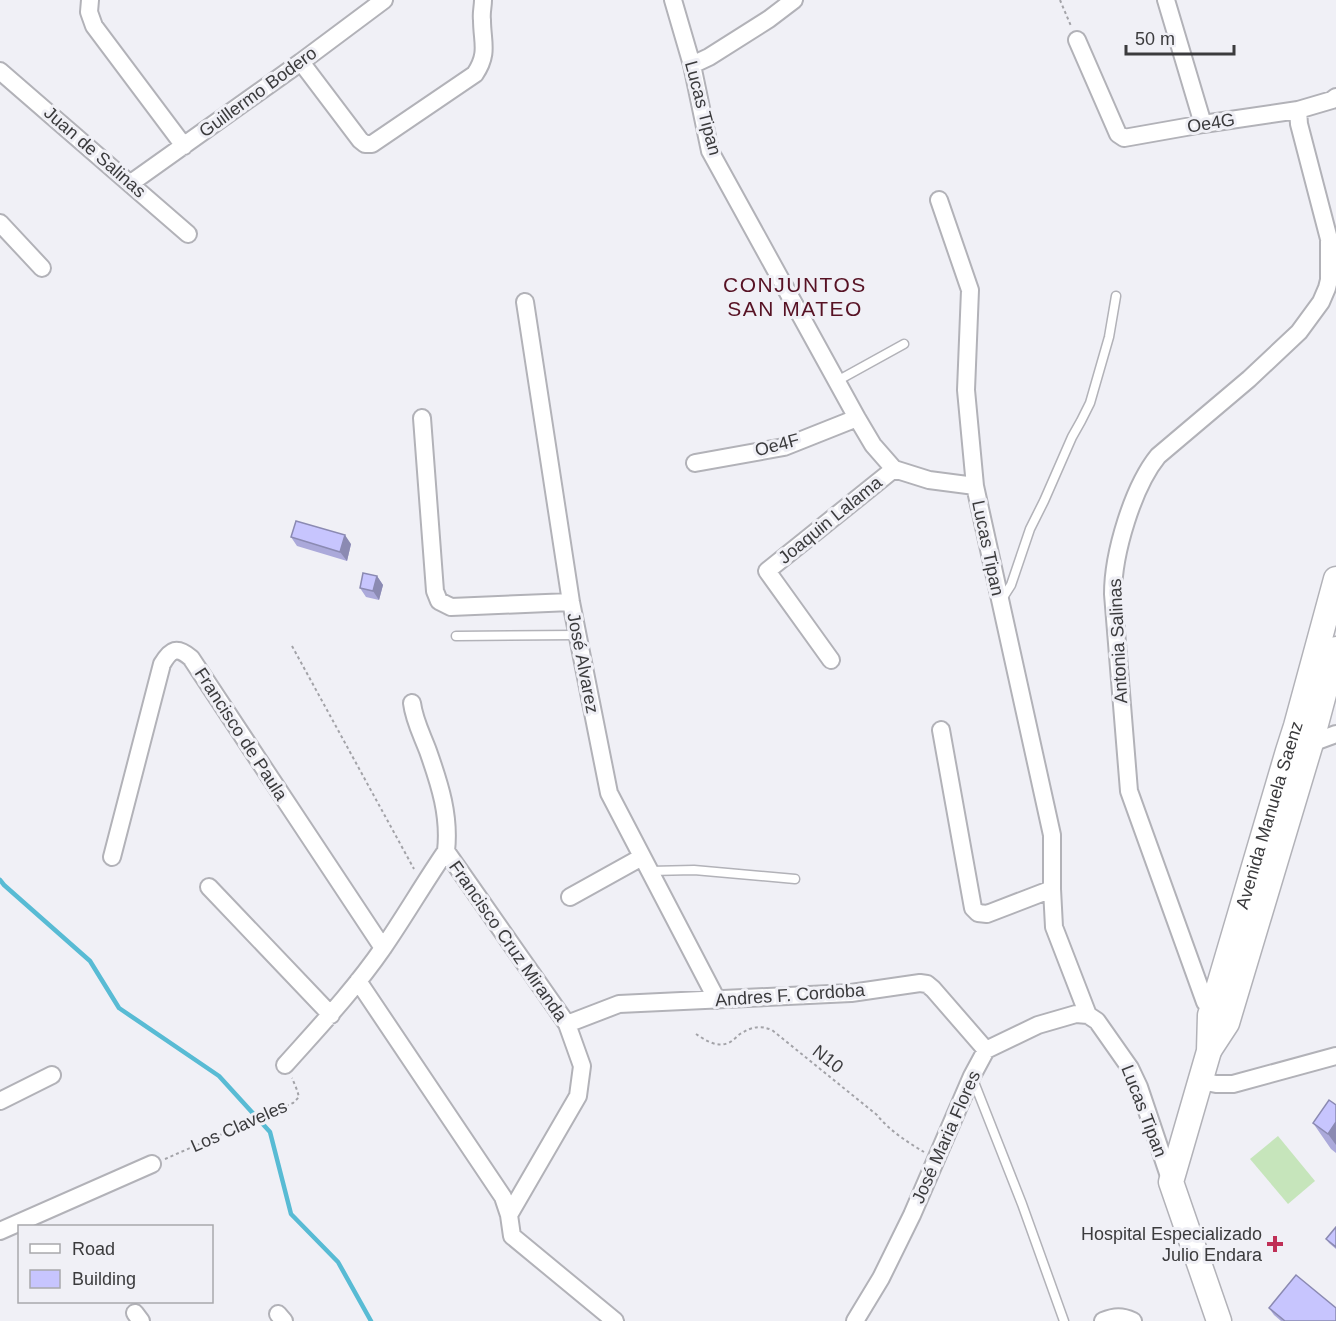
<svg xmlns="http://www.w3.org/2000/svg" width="1336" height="1321" viewBox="0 0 1336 1321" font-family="Helvetica,sans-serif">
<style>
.pitch{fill:#c6e5bb}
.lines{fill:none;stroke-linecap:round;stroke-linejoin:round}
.stream{stroke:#58bbd4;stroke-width:4.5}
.lane-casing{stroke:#b2b2b8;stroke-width:11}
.street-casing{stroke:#b2b2b8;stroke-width:20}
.secondary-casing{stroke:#b2b2b8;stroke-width:27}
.path{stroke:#a3a3a8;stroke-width:2;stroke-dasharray:3 3;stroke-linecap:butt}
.lane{stroke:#fff;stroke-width:8}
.street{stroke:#fff;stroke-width:16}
.secondary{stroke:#fff;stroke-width:24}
.wall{fill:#aba9da}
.shaded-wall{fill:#8b8ab2}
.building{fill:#c7c5fe;stroke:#8b8ab2;stroke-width:1.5}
.poi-dot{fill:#bf2f56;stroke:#f0f0f6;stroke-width:2}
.labels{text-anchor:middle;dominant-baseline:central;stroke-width:6;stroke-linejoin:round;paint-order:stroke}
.street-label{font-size:18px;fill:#3b3b3d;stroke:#f0f0f6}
.poi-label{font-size:18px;fill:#3b3b3d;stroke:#f0f0f6;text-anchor:end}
.quarter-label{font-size:21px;letter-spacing:1.5px;fill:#571224;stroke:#f0f0f6}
</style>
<rect width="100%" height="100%" fill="#f0f0f6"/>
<path class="pitch" d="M1278 1136 1315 1181 1288 1204 1250 1159Z"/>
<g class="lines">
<path class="stream" d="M0 880 4 885 90 961 119 1008 219 1076 270 1132 291 1214 338 1262 371 1321"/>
<g class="lane-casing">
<path id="lane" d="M837 381 904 344
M1002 599 1011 585 1030 529 1044 501 1072 437 1081 421 1090 403 1109 337 1116 296
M456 636 577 635
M650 871 694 870 795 879
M972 1077 1022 1204 1064 1321"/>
</g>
<g class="street-casing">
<path id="street" d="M90 0 89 12 94 26 184 146
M673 0 692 65 710 151 857 418 873 445 894 469 929 480 975 486
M1166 0 1203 124
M1077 40 1118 134 1124 138 1203 124 1298 110 1332 100 1336 97
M301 62 360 140 365 144H372L475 74C489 53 482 42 482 20 481 13 483 7 483 0
M692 65 709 57 769 19 794 0
M0 71 188 234
M131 183 301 62 384 0
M939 200 970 290 966 390 975 486 1052 835V889L1054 927 1088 1015 1097 1021 1130 1068 1139 1087 1171 1182
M0 223 42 268
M525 302 571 602 609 793 717 1000
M422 418 435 591 439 601 451 607 571 602
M695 463 784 447 857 418
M831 660 767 571 894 469
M412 703C414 720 422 735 428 751 440 785 450 816 446 851L567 1024 582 1066 578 1096 509 1215 512 1236 615 1321
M941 730 973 908 978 913 987 914 1052 889
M1306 745 1336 734
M112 857 162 664C171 649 177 646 191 658L383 948
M209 887 331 1015
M570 897 642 857
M358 981 503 1197 509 1215
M1216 1012 1205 1002 1129 791 1113 594C1113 553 1133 487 1158 456L1249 379 1299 332 1321 302 1327 288 1329 280V239L1299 124 1298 110
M567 1024 619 1004 851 993 920 983 927 984 933 989 986 1050
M285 1065C319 1027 354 990 383 948 405 916 424 883 446 851
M1201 1081 1216 1084H1233L1336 1056
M0 1101 52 1075
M0 1231 152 1164
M135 1313 141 1321
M278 1314 284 1321
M855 1321 881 1278 912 1215 972 1076 986 1050 1038 1025 1076 1014 1088 1015
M1103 1321C1115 1316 1122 1316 1133 1321"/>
</g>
<g class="secondary-casing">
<g id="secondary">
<path d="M1210 1049 1227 1023 1311 743 1336 649"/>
<path id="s1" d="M1219 1321 1171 1182 1209 1051 1210 1015 1212 1009 1288 751 1296 726 1336 579"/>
</g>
</g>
<path class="path" d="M1060 0 1071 26
M292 646 414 869
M696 1034C705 1040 717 1048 728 1043 732 1042 736 1037 740 1034 751 1027 760 1025 772 1030L877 1115C889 1130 907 1142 924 1152
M165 1159 293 1103 299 1097 297 1090 292 1078"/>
<use href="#lane" class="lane"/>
<use href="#street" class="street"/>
<use href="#secondary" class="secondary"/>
</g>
<path class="wall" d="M291 537 351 544 347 561 297 546Z
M377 576 383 585 379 600 366 597 360 588Z
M1336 1105V1153L1331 1149 1313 1123Z
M1336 1227V1249L1329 1243 1326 1239Z
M1269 1308 1336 1321H1281L1274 1315Z"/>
<path class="shaded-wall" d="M345 535 351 544 347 561 340 552Z
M377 576 383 585 379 600 373 591Z
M1336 1122V1145L1328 1134Z"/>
<path class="building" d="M296 521 345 535 340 552 291 537Z
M363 573 377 576 373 591 360 588Z
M1329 1100 1336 1105V1122L1328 1134 1313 1123Z
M1336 1227V1247L1326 1239Z
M1296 1275 1336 1308V1321H1285L1269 1308Z"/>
<path class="poi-dot" d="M1272 1235h6v6h6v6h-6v6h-6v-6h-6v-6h6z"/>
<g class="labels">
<g class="street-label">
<text transform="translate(258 92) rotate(-36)">Guillermo Bodero</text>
<text transform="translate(703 108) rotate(75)">Lucas Tipan</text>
<text transform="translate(1211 123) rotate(-9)">Oe4G</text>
<text transform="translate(95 152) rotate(41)">Juan de Salinas</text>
<text transform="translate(777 445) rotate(-15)">Oe4F</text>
<text transform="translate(830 520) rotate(-39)">Joaquin Lalama</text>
<text transform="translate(988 548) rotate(78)">Lucas Tipan</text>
<text transform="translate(1118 641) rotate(-93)">Antonia Salinas</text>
<text transform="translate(583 663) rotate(79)">José Alvarez</text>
<text transform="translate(241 734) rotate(57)">Francisco de Paula</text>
<text stroke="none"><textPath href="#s1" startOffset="528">Avenida Manuela Saenz</textPath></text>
<text transform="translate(508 941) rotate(55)">Francisco Cruz Miranda</text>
<text transform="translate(790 995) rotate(-4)">Andres F. Cordoba</text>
<text transform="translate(828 1059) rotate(38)">N10</text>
<text transform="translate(1144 1111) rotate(69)">Lucas Tipan</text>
<text transform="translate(239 1126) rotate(-24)">Los Claveles</text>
<text transform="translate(946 1137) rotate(-66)">José Maria Flores</text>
</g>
<g class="poi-label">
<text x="1262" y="1234">Hospital Especializado<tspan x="1262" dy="21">Julio Endara</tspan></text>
</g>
<g class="quarter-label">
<text x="795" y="284">CONJUNTOS<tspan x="795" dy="24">SAN MATEO</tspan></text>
</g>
</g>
<rect x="18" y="1225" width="195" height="78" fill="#f0f0f6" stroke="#a8a8ac" stroke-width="1.5"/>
<rect x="30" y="1244" width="30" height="9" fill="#ffffff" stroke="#a8a8ac" stroke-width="1.5"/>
<text x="72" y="1255" font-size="18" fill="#3b3b3d">Road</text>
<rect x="30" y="1270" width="30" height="18" fill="#c7c5fe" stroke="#a8a8ac" stroke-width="1.5"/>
<text x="72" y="1285" font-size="18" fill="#3b3b3d">Building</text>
<path d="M1126 45v9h108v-9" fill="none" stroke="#3b3b3d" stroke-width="3"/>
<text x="1135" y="45" font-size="18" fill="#3b3b3d" stroke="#f0f0f6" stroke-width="4.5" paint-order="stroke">50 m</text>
</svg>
